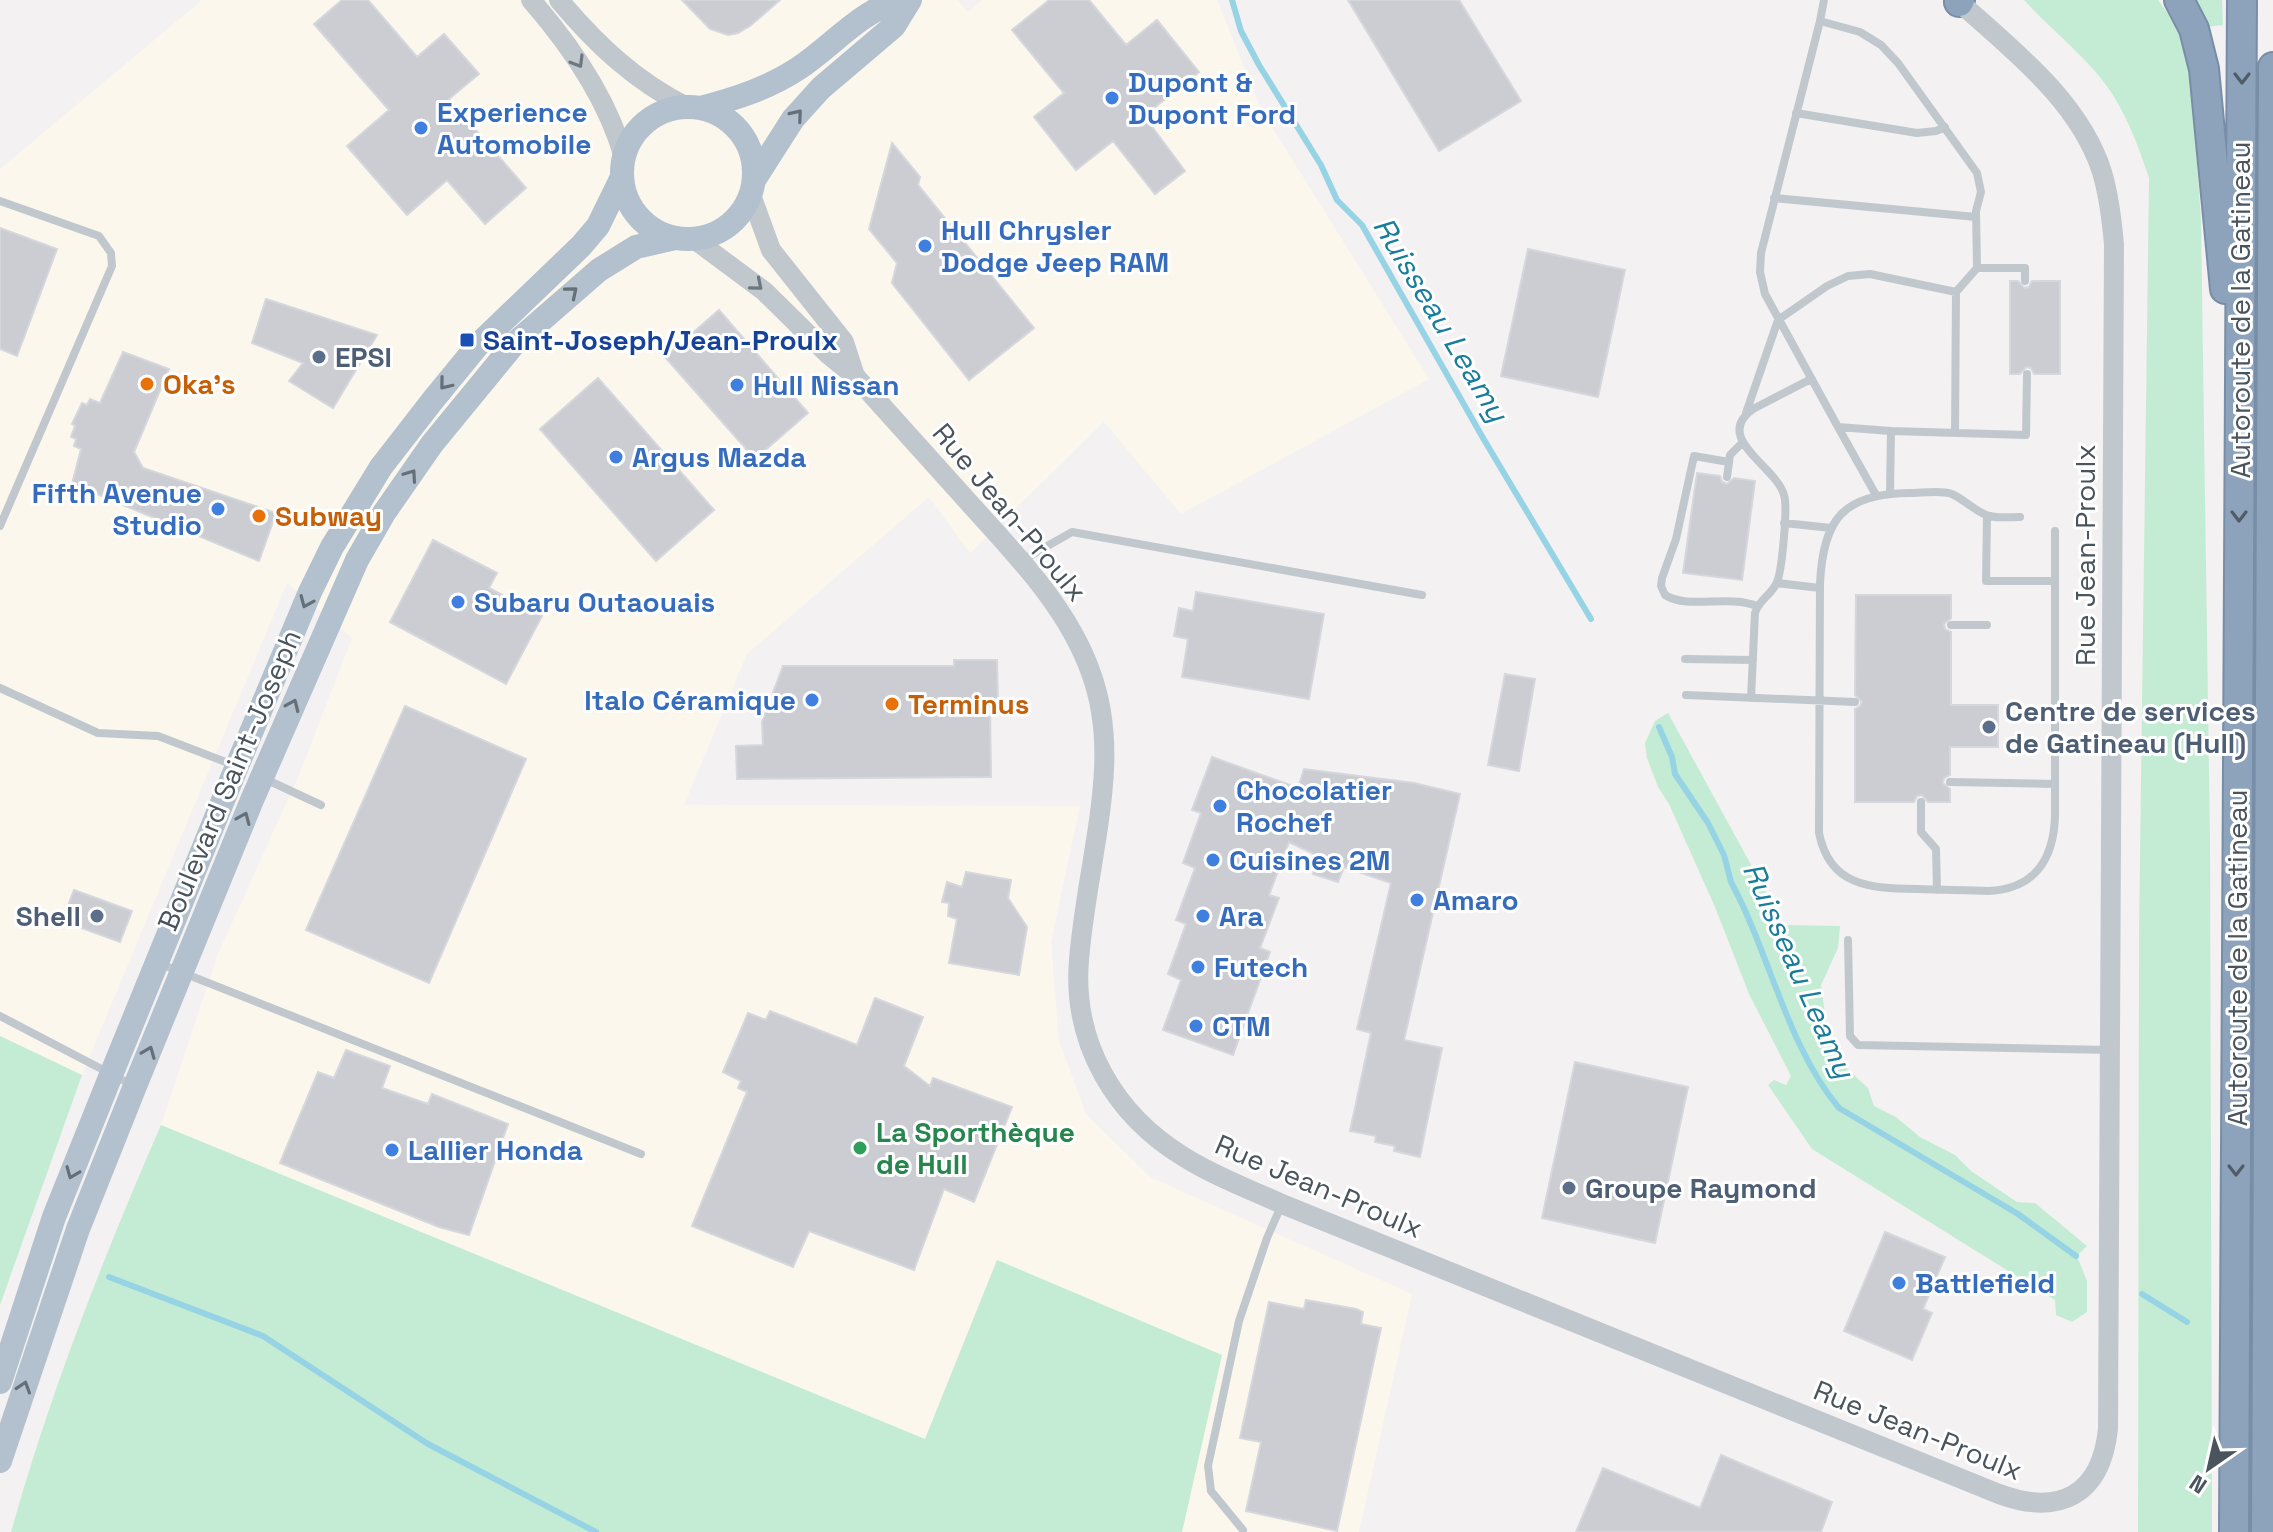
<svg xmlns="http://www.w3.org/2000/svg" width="2273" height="1532" viewBox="0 0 2273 1532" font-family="'Space Grotesk',sans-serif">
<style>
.commercial{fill:#fbf7ed}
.green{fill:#c4ecd4}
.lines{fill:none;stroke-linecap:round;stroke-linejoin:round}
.stream{stroke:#95d3e5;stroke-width:6}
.building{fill:#cbcdd3;stroke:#d5d7dc;stroke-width:2}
.motorway-casing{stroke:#788da7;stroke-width:32}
.service{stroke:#c0c8ce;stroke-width:8}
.tertiary{stroke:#c0c8ce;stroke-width:20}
.primary{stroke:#b3c0cd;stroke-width:24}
.motorway{stroke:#8da2bb;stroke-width:28}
.oneway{stroke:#6d777f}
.oneway2{stroke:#515c66}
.oneway3{stroke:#646f79}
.shop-dot{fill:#3f7fe0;stroke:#fff;stroke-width:3}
.transit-dot{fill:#1a4fb4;stroke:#fff;stroke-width:3}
.service-dot{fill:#5c6f8a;stroke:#fff;stroke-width:3}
.food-dot{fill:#e8710a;stroke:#fff;stroke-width:3}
.leisure-dot{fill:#2e9e5b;stroke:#fff;stroke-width:3}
.labels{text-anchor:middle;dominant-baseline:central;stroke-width:6;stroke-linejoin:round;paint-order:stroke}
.shop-label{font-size:28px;font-weight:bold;fill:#366cbe;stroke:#fff;text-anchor:start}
.street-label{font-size:28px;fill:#4a545d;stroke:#fff}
.transit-label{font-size:28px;font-weight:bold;fill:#164399;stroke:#fff;text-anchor:start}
.service-label{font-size:28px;font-weight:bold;fill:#4e5e75;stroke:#fff;text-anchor:start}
.food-label{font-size:28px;font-weight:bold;fill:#c56008;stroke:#fff;text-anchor:start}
.leisure-label{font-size:28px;font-weight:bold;fill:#27864d;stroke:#fff;text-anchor:start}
.water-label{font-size:30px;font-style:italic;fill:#187c9b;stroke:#fff}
</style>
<rect width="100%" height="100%" fill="#f3f1f1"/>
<path class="commercial" d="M202 0H957L968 12 982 0H1217L1262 111 1429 379 1181 514 1104 422 970 553 929 497 747 654 684 805 1080 806 1051 942 1059 1041 1086 1114 1150 1177 1412 1294 1359 1532H1182L1222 1356 997 1260 925 1439 161 1125 217 956 299 775 352 638 287 583 82 1075 0 1036V169Z"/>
<path class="green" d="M2024 0H2158L2175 23 2185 45 2192 93 2201 220 2210 840 2212 1532H2138L2139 934 2149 178C2139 148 2128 118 2111 92 2087 57 2052 31 2024 0Z
M2192 0H2222L2223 25 2206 27Z
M1668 713 1784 925 1840 926 1838 948 1821 985 1826 1022 1840 1062 1868 1088 1874 1106 1896 1117 1920 1137 1955 1155 1971 1171 2017 1202 2035 1203 2087 1246 2077 1256 2087 1281V1312L2072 1322 2056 1315 2055 1300 1812 1149 1768 1085 1774 1080 1786 1085 1791 1076 1749 994 1715 907 1669 804 1658 787 1647 758 1645 743 1655 721Z
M0 1036 82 1075 0 1305Z
M161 1125 925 1439 997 1260 1222 1355 1182 1532H11C50 1393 103 1258 161 1125Z"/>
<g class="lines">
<path class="stream" d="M1232 0 1241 31 1259 65 1321 165 1337 200 1362 225 1483 438 1591 619
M1659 727 1672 757 1675 774 1708 823 1724 855 1731 882C1770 954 1787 1046 1839 1108L2018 1214 2076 1256
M109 1277 263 1336 428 1444 596 1532
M2142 1294 2187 1322"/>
</g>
<path class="building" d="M342 0H368L417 57 444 34 479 74 449 99 526 188 485 224 447 180 407 215 347 146 389 110 314 24Z
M682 0H780L750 26 738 33 728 35 710 29Z
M1049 0H1089L1126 45 1157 20 1199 72 1144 116 1185 171 1155 194 1113 141 1076 170 1034 117 1064 93 1012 30Z
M1348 0H1459L1521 101 1439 151Z
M892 143 920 177 918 185 1034 328 969 380 892 283 897 263 869 229Z
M0 228 57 249 17 356 0 349Z
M1528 249 1625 270 1598 397 1501 376Z
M2010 281H2018L2024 288 2029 287 2032 281H2060V374H2034L2031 368 2026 367 2020 374H2010Z
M266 299 377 335 333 408 289 381 303 363 252 343Z
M719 310 808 413 755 459 665 357Z
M123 352 169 369 134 452 143 468 276 513 259 561 72 484 81 449 74 446 76 439 71 437 75 426 72 424 82 403 87 405 90 399 100 403Z
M598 378 714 510 656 561 540 429Z
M1697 473 1720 476 1722 482 1727 484 1734 478 1755 481 1742 580 1683 573Z
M433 540 497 573 489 588 542 616 506 684 390 622Z
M1196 592 1324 614 1309 699 1182 677 1188 639 1174 636 1179 608 1193 611Z
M1856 595H1951V618L1944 624 1945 629 1951 632V705H1998V747H1950V775L1944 778 1943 783 1950 789V802H1928L1922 795 1917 796 1914 802H1855V709L1860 706 1862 702 1855 695Z
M954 660H997L998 706H990L991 777 737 779 736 746 763 745 762 722 783 666H954Z
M1505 674 1535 679 1519 771 1488 765Z
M405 706 526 759 429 983 306 930Z
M1212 757 1298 788 1304 769 1414 783 1460 794 1404 1040 1442 1048 1420 1157 1394 1151 1395 1146 1375 1142 1376 1136 1350 1131 1371 1033 1357 1029 1391 883 1344 867 1338 882 1313 874 1318 856 1289 842 1269 895 1279 898 1260 948 1270 952 1233 1055 1163 1030 1181 980 1168 974 1186 924 1176 920 1195 868 1183 863 1201 813 1192 810Z
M966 872 1011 880 1008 898 1027 927 1019 975 949 963 957 919 948 916 949 903 942 902 947 882 962 887Z
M74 890 132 911 120 942 62 921Z
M875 998 923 1017 904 1066 930 1086 933 1078 1012 1107 974 1202 944 1189 914 1270 809 1231 793 1267 692 1226 747 1092 738 1088 741 1081 723 1072 748 1013 766 1020 770 1011 857 1045Z
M346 1050 390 1066 382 1088 428 1104 432 1094 508 1124 469 1235 439 1227 280 1163 318 1072 334 1078Z
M1575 1062 1688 1087 1655 1243 1542 1218Z
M1885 1232 1945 1257 1923 1309 1932 1313 1912 1360 1844 1331Z
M1306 1300 1356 1309 1363 1312 1361 1324 1381 1328 1337 1531 1246 1511 1261 1442 1240 1438 1269 1302 1304 1309Z
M1721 1455 1832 1502 1821 1532H1576L1603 1468 1700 1508Z"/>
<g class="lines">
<g class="motorway-casing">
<path id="motorway" d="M2179 0 2194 29 2204 69 2225 289
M1959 2 1960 0
M2234 1532 2242 0
M2266 1532 2273 67"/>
</g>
<path class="service" d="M1820 21 1824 0
M1796 113 1917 133 1936 131 1945 127
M1774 198 1976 217
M0 201 99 236 111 253 112 266 0 526
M1746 413 1778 320 1827 286 1848 276 1870 274 1956 292
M1838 427 1876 495
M1891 431 1838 427 1765 294 1760 272 1761 253 1820 21 1860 32 1881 45 1898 63 1977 173 1981 192 1976 211 1977 268
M1955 433 1956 292 1977 268H2025V281
M1729 462 1694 456 1676 539 1662 578 1661 586 1665 595C1689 610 1728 594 1757 606
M1727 477 1730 455 1742 443
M1890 494 1891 431 2026 435 2027 374
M1987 516 1986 581H2055V815C2054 858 2036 889 1988 891 1965 890 1942 890 1918 889 1872 888 1830 888 1819 833L1820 584C1823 519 1843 494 1909 493 1922 493 1941 490 1952 494 1963 499 1973 509 1984 514 1993 519 2009 517 2020 517
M1784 523 1831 528
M2055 531V581
M1021 561 1072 532 1422 595
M1777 583 1820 588
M1951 625H1987
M1685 659 1753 660
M0 688 98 733 158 736 236 766
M1686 695 1855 702
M1751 698 1755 613C1759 599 1772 595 1777 582 1782 570 1788 507 1784 495 1776 466 1712 438 1753 409L1811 379
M263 778 321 805
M1950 782 2055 784
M1921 802V832L1936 849 1937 890
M1848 940 1850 1036 1858 1045 2110 1050
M158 963 641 1154
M0 1016 134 1086
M1243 1530 1211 1491 1208 1466 1239 1321 1267 1238 1282 1204"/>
<path class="tertiary" d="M531 0C571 46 608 99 624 158
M559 0C596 44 635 81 687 107
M751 195 771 250 844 342 855 376
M694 239 764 291 829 355 855 376C894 419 933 463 972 506 1018 557 1068 608 1091 673 1111 728 1105 784 1096 840 1090 880 1082 920 1079 960 1072 1043 1115 1115 1184 1157 1214 1176 1249 1189 1282 1204L1999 1494C2059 1516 2101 1496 2108 1429L2114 245C2112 221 2109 196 2102 172 2079 100 2011 49 1957 0"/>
<path class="primary" d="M622 173a66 66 0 1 1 132 0a66 66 0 1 1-132 0Z
M700 108C735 99 769 88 799 68 833 45 859 13 898 0
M754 180 793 119 821 88 894 26 910 0
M0 1382 54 1217 111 1075 237 766 310 592 332 547 381 467 433 400 478 345 581 246 598 226 622 177
M0 1461 78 1229 135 1086 252 800 357 560 384 513 432 444 514 344 599 270 636 247 675 238"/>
<use href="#motorway" class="motorway"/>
</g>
<defs><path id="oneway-chevron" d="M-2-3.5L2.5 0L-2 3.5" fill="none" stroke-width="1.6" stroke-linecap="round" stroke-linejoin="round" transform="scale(2)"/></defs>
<g class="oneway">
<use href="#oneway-chevron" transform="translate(578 62) rotate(59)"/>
<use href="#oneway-chevron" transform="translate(757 285) rotate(40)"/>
</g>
<g class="oneway2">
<use href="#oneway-chevron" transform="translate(2242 78) rotate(90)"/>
<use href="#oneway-chevron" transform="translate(2239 516) rotate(90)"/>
<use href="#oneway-chevron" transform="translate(2236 1170) rotate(90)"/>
</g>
<g class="oneway3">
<use href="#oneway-chevron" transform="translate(797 115) rotate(-50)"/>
<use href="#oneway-chevron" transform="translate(572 292) rotate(-40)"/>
<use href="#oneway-chevron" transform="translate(445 384) rotate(129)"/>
<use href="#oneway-chevron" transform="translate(411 475) rotate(-55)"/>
<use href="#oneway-chevron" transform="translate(306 602) rotate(113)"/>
<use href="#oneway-chevron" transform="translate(293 705) rotate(-66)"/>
<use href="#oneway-chevron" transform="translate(244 818) rotate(-67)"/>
<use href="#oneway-chevron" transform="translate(149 1052) rotate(-68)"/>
<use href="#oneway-chevron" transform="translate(72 1173) rotate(112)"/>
<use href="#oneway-chevron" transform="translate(24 1387) rotate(-72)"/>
</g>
<g class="shop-dot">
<circle cx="1112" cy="98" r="8"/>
<circle cx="421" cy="128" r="8"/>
<circle cx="925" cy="246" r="8"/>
<circle cx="737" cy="385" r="8"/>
<circle cx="616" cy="457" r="8"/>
<circle cx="218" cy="509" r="8"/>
<circle cx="458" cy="602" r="8"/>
<circle cx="812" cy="700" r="8"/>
<circle cx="1220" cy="806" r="8"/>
<circle cx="1213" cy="860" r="8"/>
<circle cx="1417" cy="900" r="8"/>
<circle cx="1203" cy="916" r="8"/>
<circle cx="1198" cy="967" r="8"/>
<circle cx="1196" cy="1026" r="8"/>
<circle cx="392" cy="1150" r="8"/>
<circle cx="1899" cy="1283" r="8"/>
</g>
<rect class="transit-dot" x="459" y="332" width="16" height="16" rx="4"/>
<g class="service-dot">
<circle cx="319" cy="357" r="8"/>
<circle cx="1989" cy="727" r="8"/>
<circle cx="97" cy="916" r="8"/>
<circle cx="1569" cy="1188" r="8"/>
</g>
<g class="food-dot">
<circle cx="147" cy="384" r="8"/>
<circle cx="259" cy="516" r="8"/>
<circle cx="892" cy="704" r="8"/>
</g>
<circle class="leisure-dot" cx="860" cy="1148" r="8"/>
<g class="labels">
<g class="shop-label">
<text x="1128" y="82">Dupont &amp;<tspan x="1128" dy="32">Dupont Ford</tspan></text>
<text x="437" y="112">Experience<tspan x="437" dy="32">Automobile</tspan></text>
<text x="941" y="230">Hull Chrysler<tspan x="941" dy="32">Dodge Jeep RAM</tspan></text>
<text x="753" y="385">Hull Nissan</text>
<text x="632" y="457">Argus Mazda</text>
<text x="202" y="493" text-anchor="end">Fifth Avenue<tspan x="202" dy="32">Studio</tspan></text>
<text x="474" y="602">Subaru Outaouais</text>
<text x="796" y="700" text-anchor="end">Italo Céramique</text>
<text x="1236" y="790">Chocolatier<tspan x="1236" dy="32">Rochef</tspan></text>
<text x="1229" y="860">Cuisines 2M</text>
<text x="1433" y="900">Amaro</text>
<text x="1219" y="916">Ara</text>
<text x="1214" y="967">Futech</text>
<text x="1212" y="1026">CTM</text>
<text x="408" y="1150">Lallier Honda</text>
<text x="1915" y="1283">Battlefield</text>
</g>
<g class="street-label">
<text transform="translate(2240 310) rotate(-90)">Autoroute de la Gatineau</text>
<text transform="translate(1010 512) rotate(50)">Rue Jean-Proulx</text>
<text transform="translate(2085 555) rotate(-90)">Rue Jean-Proulx</text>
<text transform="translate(229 780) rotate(-67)">Boulevard Saint-Joseph</text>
<text transform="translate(2237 958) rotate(-90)">Autoroute de la Gatineau</text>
<text transform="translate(1319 1186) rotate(23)">Rue Jean-Proulx</text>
<text transform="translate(1918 1430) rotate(22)">Rue Jean-Proulx</text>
</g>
<g class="transit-label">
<text x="483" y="340">Saint-Joseph/Jean-Proulx</text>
</g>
<g class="service-label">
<text x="335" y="357">EPSI</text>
<text x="2005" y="711">Centre de services<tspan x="2005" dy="32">de Gatineau (Hull)</tspan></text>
<text x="81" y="916" text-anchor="end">Shell</text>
<text x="1585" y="1188">Groupe Raymond</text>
</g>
<g class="food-label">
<text x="163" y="384">Oka's</text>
<text x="275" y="516">Subway</text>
<text x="908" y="704">Terminus</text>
</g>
<g class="leisure-label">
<text x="876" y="1132">La Sporthèque<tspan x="876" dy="32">de Hull</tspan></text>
</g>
<g class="water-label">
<text transform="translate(1441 319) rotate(59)">Ruisseau Leamy</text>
<text transform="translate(1799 970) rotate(66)">Ruisseau Leamy</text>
</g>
</g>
<g transform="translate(2209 1468) rotate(214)" stroke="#ffffff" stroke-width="6" paint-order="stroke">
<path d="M0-6L14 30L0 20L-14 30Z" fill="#4a545d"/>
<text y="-12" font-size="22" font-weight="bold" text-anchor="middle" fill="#4a545d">N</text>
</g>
</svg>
